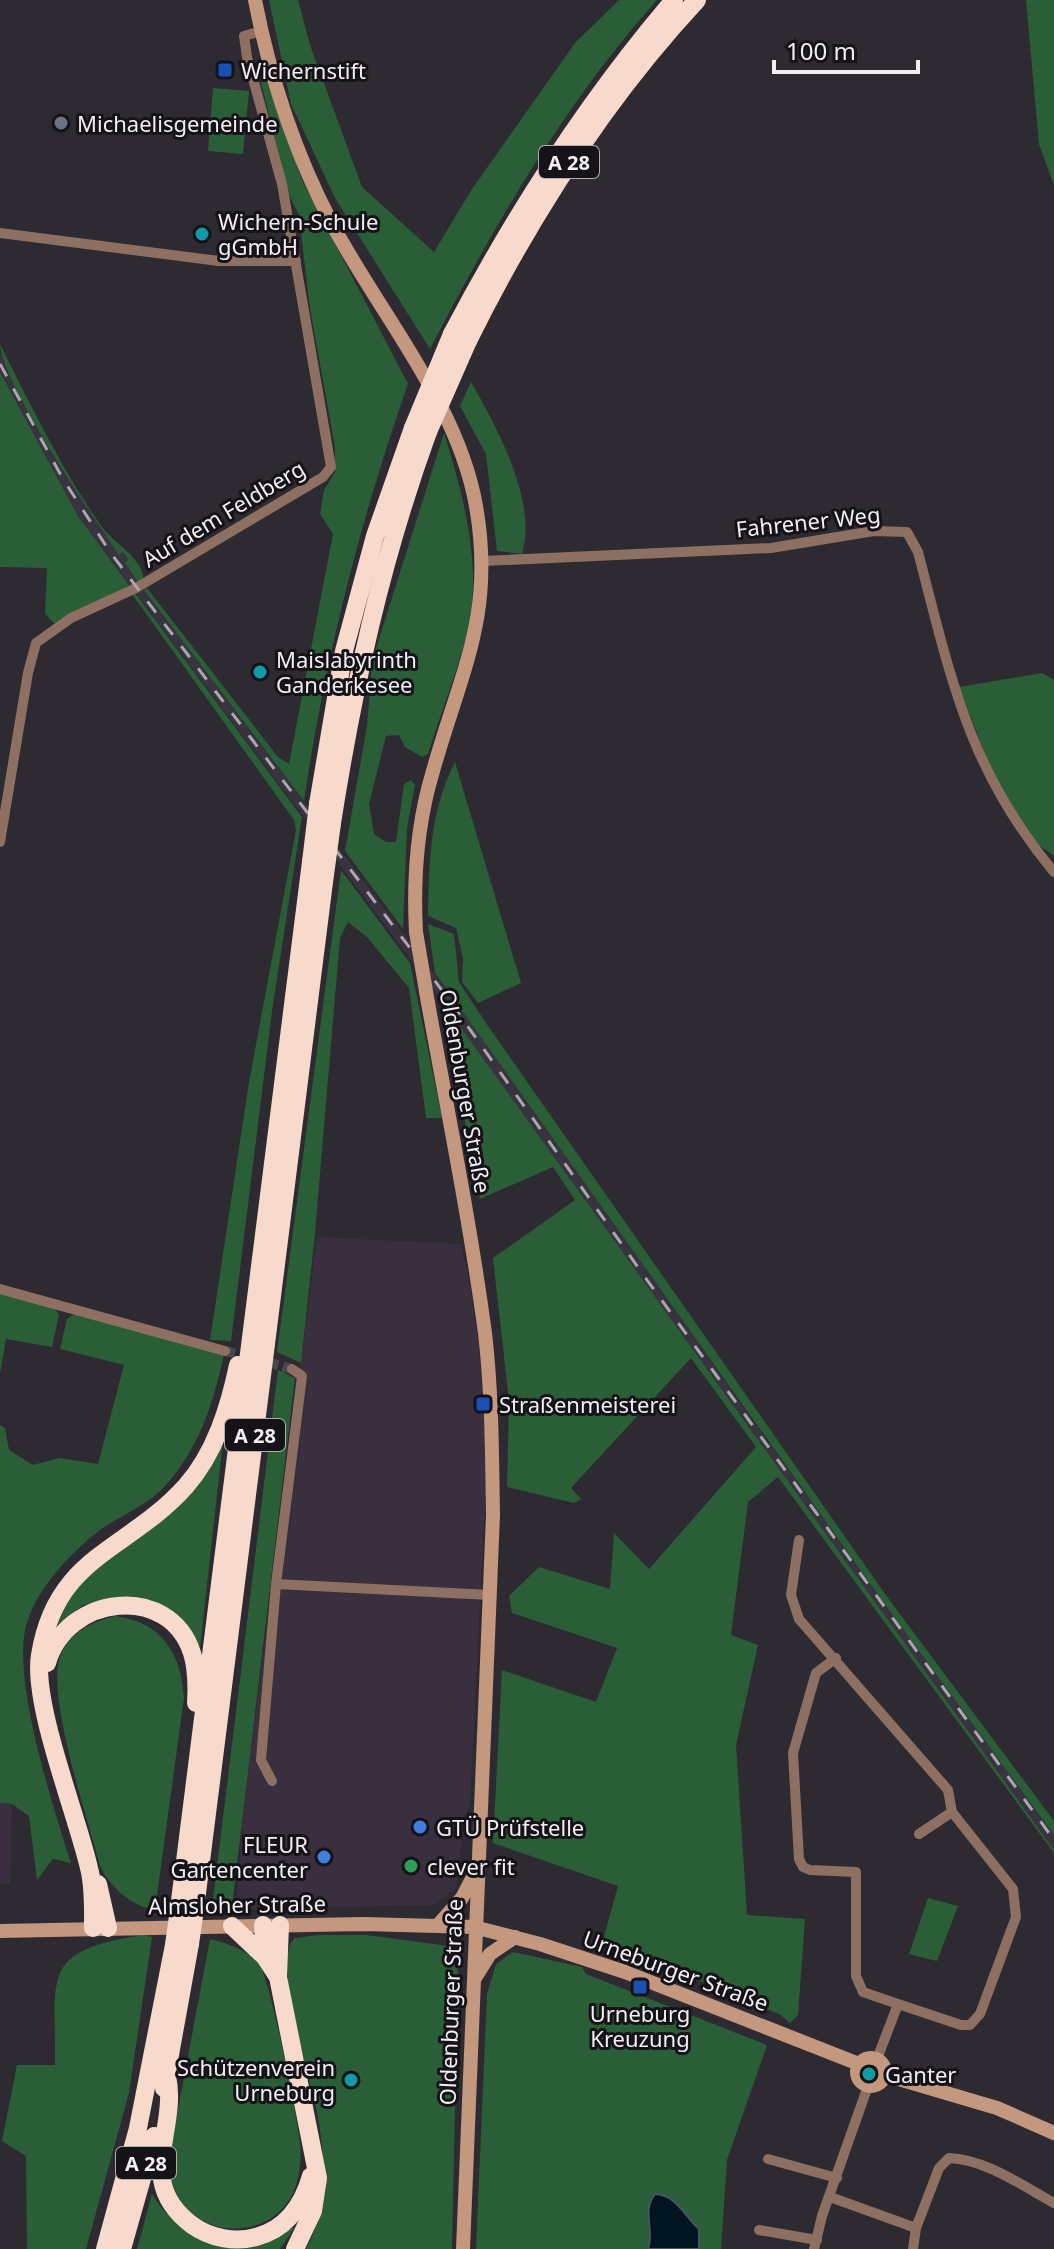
<svg xmlns="http://www.w3.org/2000/svg" width="1054" height="2249" viewBox="0 0 1054 2249" font-family="'Noto Sans',sans-serif">
<style>
.commercial{fill:#392f3e}
.built{fill:#39323f}
.green{fill:#295e37}
.water{fill:#011421;stroke:#495560;stroke-width:2}
.lines{fill:none;stroke-linecap:round;stroke-linejoin:round}
.street-tunnel{stroke:#4b474f;stroke-width:10;stroke-dasharray:10 5;stroke-linecap:butt}
.street{stroke:#8d7061;stroke-width:10}
.secondary{stroke:#c4977f;stroke-width:14}
.highway{stroke:#f7dacb;stroke-width:18}
.rail{stroke:#aaa7ae;stroke-width:3;stroke-dasharray:14 14;stroke-linecap:butt}
.secondary-bridge{stroke:#c4977f;stroke-width:14}
.highway-bridge{stroke:#f7dacb;stroke-width:18}
.transit-dot{fill:#1a4fb4;stroke:#151317;stroke-width:3}
.worship-dot{fill:#6b7280;stroke:#151317;stroke-width:3}
.culture-dot{fill:#0f9aa8;stroke:#151317;stroke-width:3}
.shop-dot{fill:#3f7fe0;stroke:#151317;stroke-width:3}
.leisure-dot{fill:#2e9e5b;stroke:#151317;stroke-width:3}
.labels{text-anchor:middle;dominant-baseline:central;stroke-width:6;stroke-linejoin:round;paint-order:stroke}
.shield{fill:#151317;stroke:#afacb2;stroke-width:2}
.shield-label{font-size:20px;font-weight:bold;fill:#f1eef4}
.poi-label{font-size:22px;fill:#f1eef4;stroke:#151317;text-anchor:start}
.street-label{font-size:22px;fill:#f1eef4;stroke:#151317}
</style>
<rect width="100%" height="100%" fill="#2e2a32"/>
<path class="commercial" d="M317 1237 461 1244 469 1281 479 1347 487 1463 470 1805 464 1817 456 1888 434 1905 236 1909 245 1794Z
M0 1803 12 1804 10 1884H0Z"/>
<path class="built" d="M0 351 60 465 100 528 119 554 123 552 128 559 125 563 144 590 463 1012 766 1439 1054 1835V1850L441 1000 78 516 0 372Z"/>
<path class="green" d="M269 0H298L310 45 362 187 434 252 472 189 575 43 619 0H657C564 104 494 226 430 349L335 198 291 104Z
M1026 0H1054V185L1039 144Z
M266 73 302 180 408 384C360 521 325 658 304 801L144 590 147 588 278 757 289 764 333 534 320 514 324 490 335 472V447L310 309 299 215 288 193 259 74Z
M213 88 249 91 243 154 208 151Z
M0 344C31 406 62 470 102 527 112 541 144 560 143 578L138 582 125 563 128 559 123 552 119 555C95 521 0 379 0 344Z
M0 372 78 516 129 585 55 624 45 614 47 568 0 567Z
M471 382C496 426 538 501 522 554L497 551 486 454 460 406Z
M444 433C464 498 484 569 466 638 455 677 440 716 428 754L422 757 405 747 399 735 386 736 369 804 374 834 386 842H396L404 784 411 780 415 785 407 828 403 929 345 851 367 726 372 661Z
M135 593 302 817 273 1004 231 1341 210 1340 249 1082 296 830 294 820 132 594Z
M1042 673 1054 680V856L1032 840 993 774 959 687Z
M455 762 521 983 478 1003 462 982 463 958 456 928 428 916C429 862 430 810 455 762Z
M341 870 410 963 442 1118H426L409 988 367 937 348 922 340 938 315 1233 301 1363 277 1352Z
M428 924 454 934 459 982 486 1023 885 1594 1054 1821V1835L879 1596 435 973Z
M441 1000 1054 1850V1853L778 1477 748 1502 731 1635 758 1645 736 1745 747 1915 805 1919 798 2015 790 2023 781 2015 603 1940 618 1886 493 1843 502 1670 596 1702 617 1648 512 1613 509 1596 539 1567 610 1589 614 1533 649 1569 756 1447 691 1358 571 1488 581 1499 574 1503 507 1487 509 1401 493 1258 575 1200 553 1167 480 1199Z
M0 1293 54 1307 59 1315 52 1347 6 1339 0 1374Z
M76 1313 224 1354C213 1404 200 1447 165 1486 148 1505 121 1515 100 1530 68 1555 29 1596 24 1637 17 1694 53 1807 71 1863L53 1859 37 1880 29 1816 12 1804 0 1803V1425L5 1428 9 1450 33 1465 60 1458 98 1464 124 1365 60 1349 67 1319Z
M278 1370 295 1378 232 1906 212 1907Z
M224 1432 199 1658 194 1644 120 1598 83 1605 51 1630 71 1589 138 1534Z
M115 1616C162 1622 181 1653 184 1698L155 1910C131 1906 110 1887 100 1866 89 1822 44 1691 61 1654 71 1631 93 1622 115 1616Z
M928 1898 958 1906 937 1961 909 1954Z
M143 1935 152 1937 129 2093 86 2249H27L26 2156 2 2141 17 2065H55C56 1974 40 1951 143 1935Z
M318 1935H367L448 1946 458 1970 452 2249H306C328 2210 325 2159 318 2116 312 2084 270 1958 295 1938Z
M210 1939C226 1943 248 1950 259 1964 271 1981 297 2116 300 2143 302 2160 299 2183 291 2197 268 2238 208 2238 182 2203 173 2191 171 2177 168 2163Z
M513 1952 582 1967 586 1974 767 2045 727 2160 721 2249H699V2229L679 2205 647 2211 651 2233 648 2249H476L487 1994 496 1964Z
M152 2194C185 2249 239 2249 295 2227L280 2249H137Z"/>
<path class="water" d="M655 2194C677 2195 684 2216 699 2229V2249H648C655 2229 641 2212 655 2194Z"/>
<g class="lines">
<path class="street-tunnel" d="M225 1351 292 1369"/>
<path class="street" d="M0 233 219 261H296
M483 561 771 548 874 531 907 532 918 552C951 678 968 769 1054 872
M0 842 28 673 36 643 71 618 136 588 323 477 331 467 282 184 247 57 244 36 261 31
M0 1289 225 1351
M799 1540 791 1595 799 1619 948 1790 952 1812 1013 1889 1016 1917 980 2014 970 2025H961L898 2004 877 2059
M276 1584 490 1595
M836 1658 816 1673 793 1753 799 1859 803 1867 810 1870 856 1872V1976L863 1992 898 2004
M272 1781 261 1760 276 1584 302 1376 292 1369
M919 1834 952 1812
M768 2159 837 2178
M830 2197 916 2228 939 2168 949 2158C985 2159 1023 2186 1054 2203
M759 2230 817 2240
M814 2249 822 2216 868 2086
M913 2249 916 2228"/>
<path class="secondary" d="M255 0C270 77 295 153 331 222 379 313 458 403 476 506 495 615 461 671 433 771 417 824 413 877 416 932
M428 1003C448 1113 470 1222 485 1333 492 1393 492 1455 493 1515L463 2249
M439 1924 462 1898 474 1875
M0 1931 364 1924 474 1927 540 1944 625 1972 859 2064
M475 1978 490 1954 515 1937
M857 2072a14 14 0 1 1 28 0a14 14 0 1 1-28 0Z
M885 2075 997 2108 1054 2133"/>
<path class="highway" d="M452 334C515 214 586 103 674 0
M468 341C529 218 603 101 697 0
M318 804 344 651 375 536 413 428
M332 823C353 689 381 561 428 432
M47 1663C66 1595 169 1582 192 1653 197 1669 197 1686 196 1703
M98 1884 108 1928
M179 1909 311 862
M195 1909 324 882
M263 1925 265 1957
M280 1925 278 1977 318 2178 313 2211 295 2249
M232 1926 265 1957 278 1977
M93 1928C93 1909 94 1887 89 1868 77 1815 32 1704 40 1655 56 1555 128 1551 186 1486 215 1453 229 1408 238 1365
M167 2076C179 2130 133 2181 192 2225 210 2238 235 2243 256 2237 287 2229 303 2204 311 2176
M164 2088 190 1944
M105 2249 138 2128 174 1945
M122 2249 154 2136"/>
<path class="rail" d="M0 364 63 479 110 552 447 997 647 1280 1054 1840"/>
<path class="secondary-bridge" d="M416 932 428 1003"/>
<path class="highway-bridge" d="M413 428 452 334
M428 432 468 341
M311 862 318 804
M324 882 332 823
M190 1944 195 1909
M174 1945 179 1909"/>
</g>
<g class="transit-dot">
<rect x="217" y="62" width="16" height="16" rx="4"/>
<rect x="475" y="1396" width="16" height="16" rx="4"/>
<rect x="632" y="1979" width="16" height="16" rx="4"/>
</g>
<circle class="worship-dot" cx="61" cy="123" r="8"/>
<g class="culture-dot">
<circle cx="202" cy="234" r="8"/>
<circle cx="260" cy="672" r="8"/>
<circle cx="869" cy="2074" r="8"/>
<circle cx="351" cy="2080" r="8"/>
</g>
<g class="shop-dot">
<circle cx="420" cy="1827" r="8"/>
<circle cx="324" cy="1857" r="8"/>
</g>
<circle class="leisure-dot" cx="411" cy="1866" r="8"/>
<g class="labels">
<g class="shield">
<rect x="539" y="146" width="60" height="32" rx="6"/>
<rect x="225" y="1419" width="60" height="32" rx="6"/>
<rect x="116" y="2147" width="60" height="32" rx="6"/>
</g>
<g class="shield-label">
<text x="569" y="162">A 28</text>
<text x="255" y="1435">A 28</text>
<text x="146" y="2163">A 28</text>
</g>
<g class="poi-label">
<text x="241" y="70">Wichernstift</text>
<text x="77" y="123">Michaelisgemeinde</text>
<text x="218" y="221">Wichern-Schule<tspan x="218" dy="25">gGmbH</tspan></text>
<text x="276" y="659">Maislabyrinth<tspan x="276" dy="25">Ganderkesee</tspan></text>
<text x="499" y="1404">Straßenmeisterei</text>
<text x="436" y="1827">GTÜ Prüfstelle</text>
<text x="308" y="1844" text-anchor="end">FLEUR<tspan x="308" dy="25">Gartencenter</tspan></text>
<text x="427" y="1866">clever fit</text>
<text x="640" y="2013" text-anchor="middle">Urneburg<tspan x="640" dy="25">Kreuzung</tspan></text>
<text x="335" y="2067" text-anchor="end">Schützenverein<tspan x="335" dy="25">Urneburg</tspan></text>
<text x="885" y="2074">Ganter</text>
</g>
<g class="street-label">
<text transform="translate(223 513) rotate(-31)">Auf dem Feldberg</text>
<text transform="translate(808 521) rotate(-6)">Fahrener Weg</text>
<text transform="translate(466 1091) rotate(80)">Oldenburger Straße</text>
<text transform="translate(237 1904) rotate(-1)">Almsloher Straße</text>
<text transform="translate(676 1970) rotate(20)">Urneburger Straße</text>
<text transform="translate(450 2002) rotate(-88)">Oldenburger Straße</text>
</g>
</g>
<path d="M774 60v12h144v-12" fill="none" stroke="#f1eef4" stroke-width="4"/>
<text x="786" y="60" font-size="24" fill="#f1eef4" stroke="#151317" stroke-width="6" paint-order="stroke">100 m</text>
</svg>
